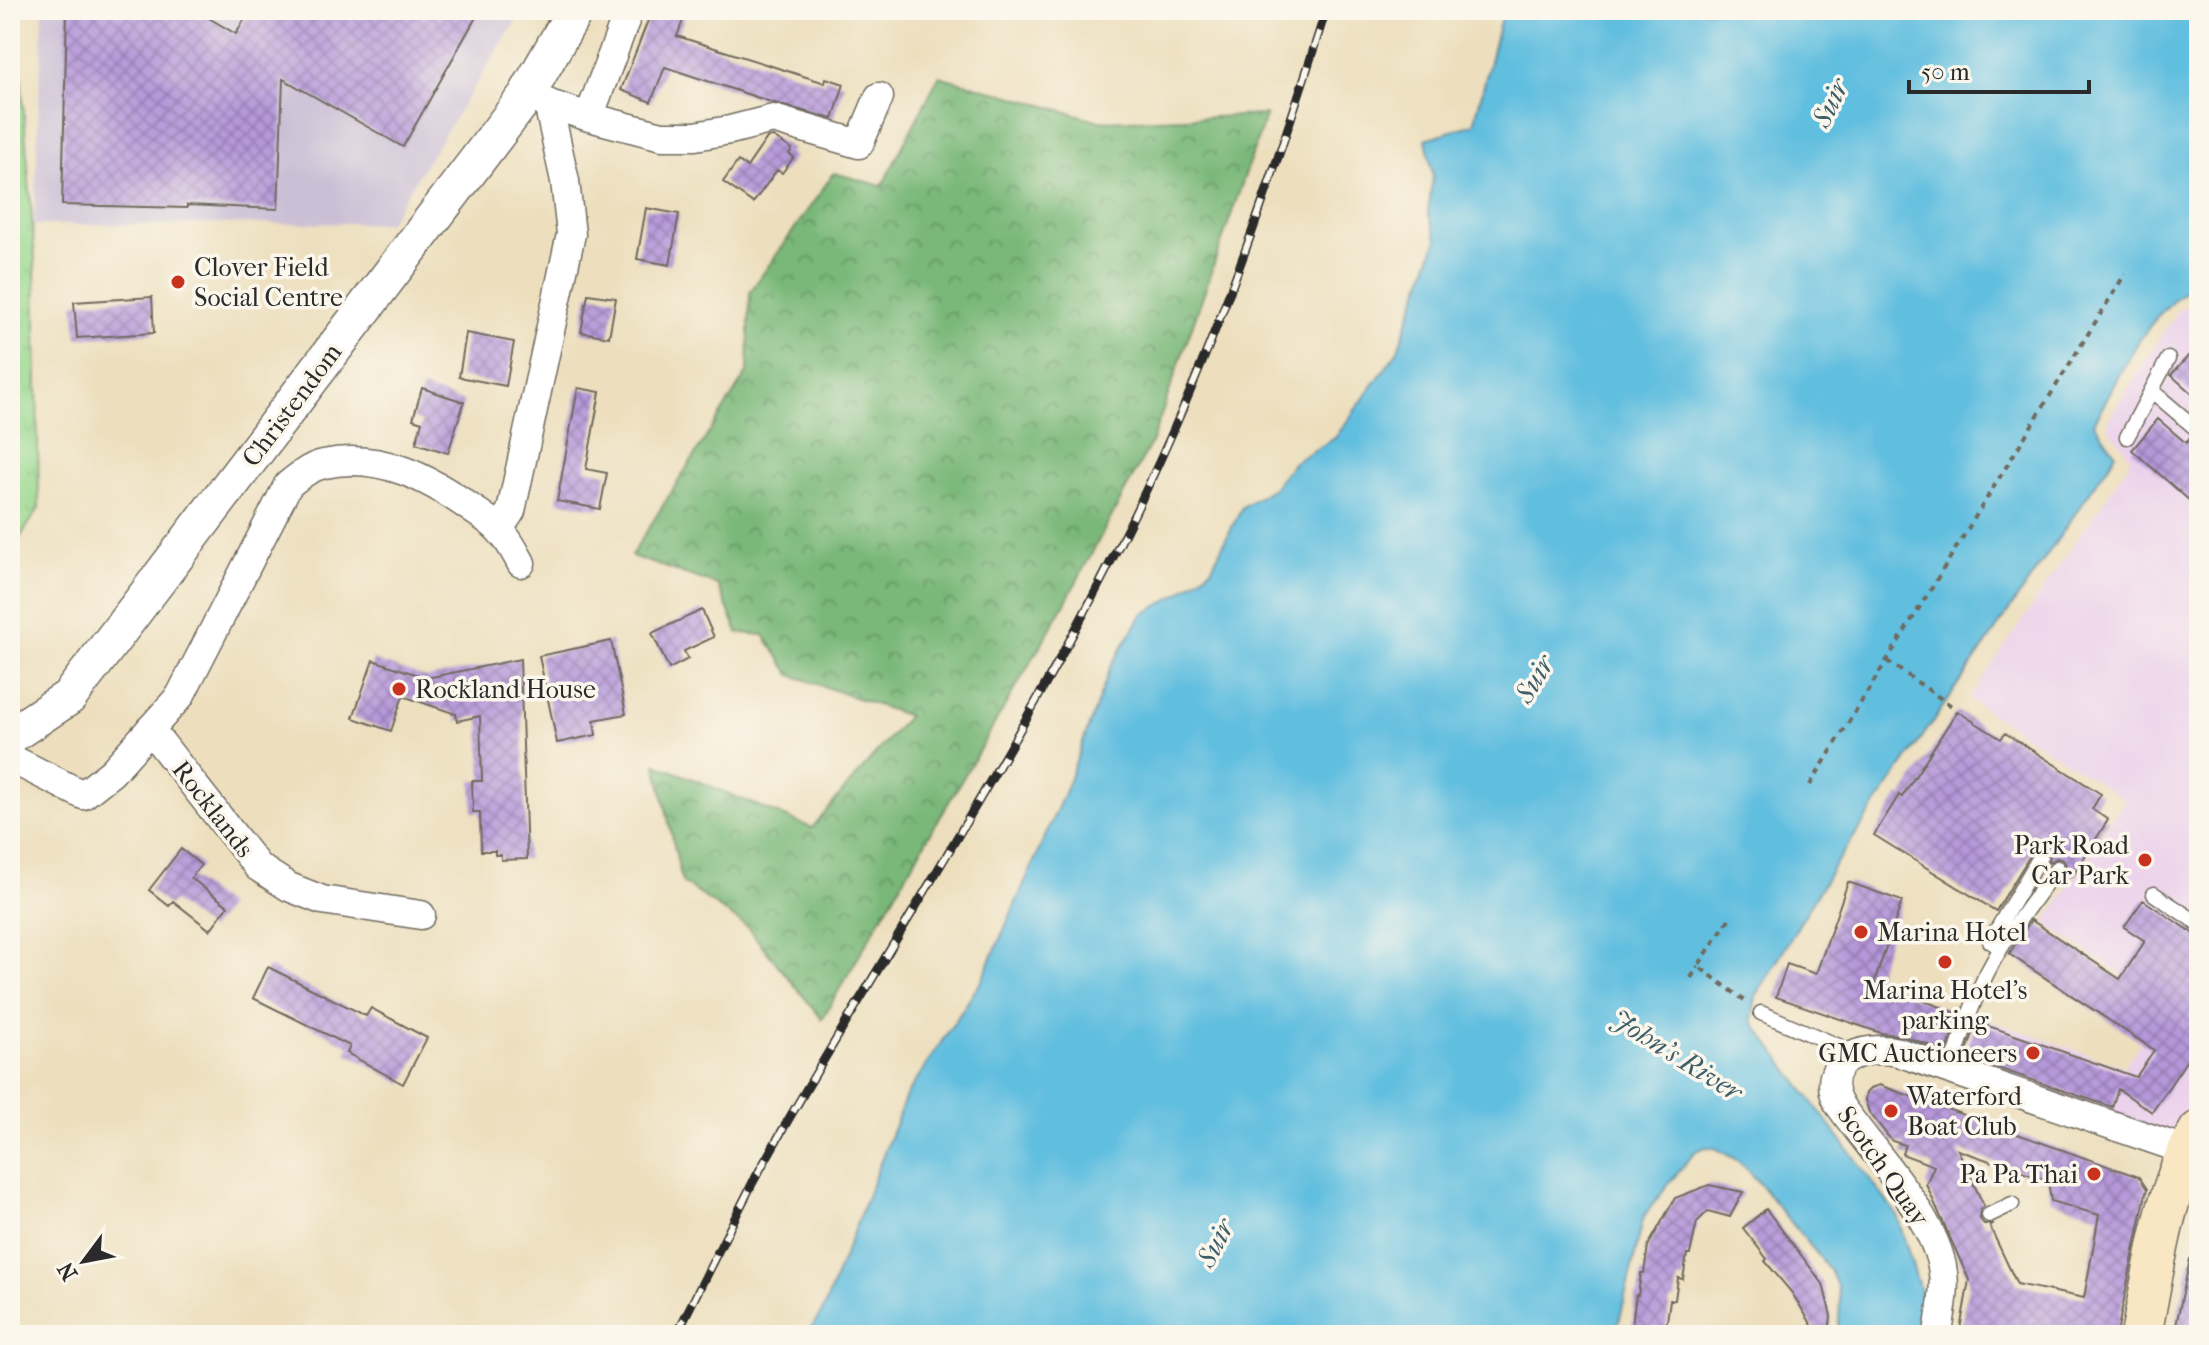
<svg xmlns="http://www.w3.org/2000/svg" width="2209" height="1345" viewBox="0 0 2209 1345" font-family="'IM FELL French Canon',serif">
<style>
.built{fill:#ebd1eb}
.industrial{fill:#cbbfd5}
.grass{fill:url(#grass-tufts);stroke:#61815c;stroke-width:2}
.forest{fill:url(#forest-crowns);stroke:#527252;stroke-width:2}
.water{fill:#61bedf;stroke:#467485;stroke-width:2}
.building{fill:url(#building-cross-hatch);fill-rule:evenodd}
.lines{fill:none;stroke-linecap:round;stroke-linejoin:round}
.service-casing{stroke:#6f6a5e;stroke-width:17}
.minor-casing{stroke:#6f6a5e;stroke-width:31}
.tertiary-casing{stroke:#6f6a5e;stroke-width:39}
.secondary-casing{stroke:#6f6a5e;stroke-width:43}
.path{stroke:#6f6a5e;stroke-width:4;stroke-dasharray:6 6;stroke-linecap:butt}
.service{stroke:#fff;stroke-width:14}
.minor{stroke:#fff;stroke-width:28}
.tertiary{stroke:#fff;stroke-width:36}
.secondary{stroke:#f9e7c3;stroke-width:40}
.rail-casing{stroke:#2b2b2b;stroke-width:9}
.rail{stroke:#fbf7ec;stroke-width:6;stroke-dasharray:18;stroke-linecap:butt}
.poi-dot{fill:#c8321e;stroke:#fbf7ec;stroke-width:3}
.labels{text-anchor:middle;dominant-baseline:central;stroke-width:7;stroke-linejoin:round;paint-order:stroke}
.poi-label{font-size:26px;fill:#2b2b2b;stroke:#fbf7ec;text-anchor:start}
.street-label{font-size:26px;fill:#2b2b2b;stroke:#fbf7ec}
.water-label{font-size:28px;font-style:italic;fill:#3e5e6a;stroke:#fbf7ec}
</style>
<defs>
<pattern id="grass-tufts" width="24" height="20" patternUnits="userSpaceOnUse" patternTransform="scale(2)"><rect width="24" height="20" fill="#97d78d"/><path d="M3 7l-1-3M5 7V3M7 7l1-3M15 17l-1-3M17 17v-4M19 17l1-3" fill="none" stroke="#82b97a"/></pattern>
<pattern id="forest-crowns" width="20" height="18" patternUnits="userSpaceOnUse" patternTransform="scale(2)"><rect width="20" height="18" fill="#79b878"/><path d="M2 6a3 3 0 1 1 6 0M12 15a3 3 0 1 1 6 0" fill="none" stroke="#639663"/></pattern>
<pattern id="building-cross-hatch" width="8" height="8" patternUnits="userSpaceOnUse" patternTransform="scale(2)"><rect width="8" height="8" fill="#b698da"/><path d="M0 0l8 8M0 8l8-8" fill="none" stroke="#947cb1"/></pattern>
</defs>
<rect width="100%" height="100%" fill="#fbf7ec"/>
<filter id="ink" filterUnits="userSpaceOnUse"><feTurbulence type="fractalNoise" baseFrequency=".0125" numOctaves="2"/><feDisplacementMap in="SourceGraphic" scale="16" xChannelSelector="R" yChannelSelector="G"/><feConvolveMatrix kernelMatrix="1 2 1 2 8 2 1 2 1" color-interpolation-filters="sRGB"/></filter>
<filter id="wash" filterUnits="userSpaceOnUse"><feTurbulence type="fractalNoise" baseFrequency=".006" numOctaves="4" result="noise"/><feDisplacementMap in="SourceGraphic" scale="32" xChannelSelector="R" yChannelSelector="G"/><feGaussianBlur stdDeviation="1.8" result="paint"/><feColorMatrix in="noise" values="0 0 0 0 0 0 0 0 0 0 0 0 0 0 0 0 0 1.4 0 .05"/><feComposite in="paint" operator="in"/></filter>
<g filter="url(#wash)">
<rect width="100%" height="100%" fill="#eddfbe"/>
<path class="built" d="M2186 306 2199 309V1098L2171 1135 1960 1063 1976 1016 2124 1067 2166 1004 2045 923 2125 800 1969 699 2129 464 2130 456 2108 428V420L2178 311Z"/>
<path class="industrial" d="M43 10H523L388 223 34 225Z"/>
<path class="grass" d="M10 10H16L35 259 39 508 10 553Z"/>
<path class="forest" d="M939 76 1100 121 1266 115 1152 441 1064 605 822 1019 747 927 682 882 656 764 812 828 908 716 791 675 764 635 738 633 718 585 631 556 748 371 750 292 834 173 882 186Z"/>
<path class="water" d="M1503 10H2199V281C2143 317 2124 367 2094 423L2116 454 1834 866 1756 996 1752 1021 1897 1215 1925 1307 1921 1335H1838L1840 1301 1837 1286 1831 1272 1818 1255 1749 1171 1737 1160 1715 1148 1705 1147 1696 1151 1691 1156 1644 1216 1616 1335H807L823 1310 906 1096 982 980 1065 791 1111 666 1142 615 1178 594 1211 569 1242 507 1273 488 1294 462 1335 438 1397 352 1437 239 1428 213 1433 176 1426 139 1474 124Z"/>
<g id="blocks">
<path class="building" d="M67 10H195L236 34 250 10H480L403 147 283 79 278 209 187 205V208L62 205Z
M652 10H687L677 36 825 83 826 78 844 84 833 119 774 103 665 67 651 102 621 90Z
M773 137 792 149 789 154 794 157 782 173 777 170 753 203 723 182 738 161 747 167 767 138Z
M646 208 679 214 670 265 637 259Z
M588 294 616 298 609 337 581 332Z
M152 297 154 333 77 338 74 302Z
M466 333 514 342 506 386 459 377Z
M2199 344V400L2171 375Z
M422 388 464 402 448 453 416 443 422 422 413 419Z
M578 388 600 392 586 469 607 473 600 509 557 501Z
M2158 419 2186 443 2191 437 2199 441V509L2132 450Z
M702 610 714 637 684 651 688 659 669 669 652 633Z
M611 641 626 714 594 720 596 735 557 743 539 656Z
M520 659 527 859 501 860V855H495V851H481L480 812H473L472 781H482L480 716 457 721 456 714 403 696 391 731 353 718 373 660 427 678Z
M1957 711 2001 739 2005 733 2101 794 2092 809 2108 820 2072 877 2065 873 2066 865 2063 860 2057 858 2048 863 2050 856 2046 849 2041 847 2034 849 1996 911 1874 835 1899 795 1902 797Z
M181 849 201 865 191 878 228 906 210 930 173 901 169 906 149 890Z
M1848 882 1902 901 1874 983 1955 1012 1954 1014 1958 1016 1947 1051 1903 1036 1881 1033 1776 997 1787 964 1816 974Z
M2143 900 2199 937V1059L2191 1054 2152 1112 2118 1089 2112 1107 1965 1057 1977 1022 2136 1077 2154 1050 2009 954 2031 920 2120 979 2145 941 2124 927Z
M268 967 366 1016 371 1008 427 1038 403 1084 347 1053 350 1046 253 998Z
M1879 1085 2139 1177 2147 1189 2117 1333 2111 1331 2110 1335H1959L1969 1280 1926 1184 1934 1166 1902 1154 1905 1145 1892 1141 1869 1112 1865 1100 1866 1093 1871 1088ZM1958 1150 2048 1181 2051 1201 2099 1215 2084 1298 2017 1284 1990 1227 1993 1224H1984L1980 1219V1210L1984 1206Z
M1709 1185 1743 1192 1730 1217 1708 1211 1697 1222 1690 1254H1687L1683 1279 1678 1278 1675 1300H1670L1665 1335H1638V1333L1631 1332 1636 1295H1638L1641 1273H1644L1648 1246 1675 1198Z
M1766 1209 1823 1284 1831 1316 1829 1335H1818L1792 1293 1765 1261 1767 1259 1743 1228Z
M2190 1259 2199 1260V1335H2174Z"/>
</g>
</g>
<g filter="url(#ink)">
<use href="#blocks" fill-opacity="0" stroke="#6f6a5e" stroke-width="2"/>
<g class="lines">
<g class="service-casing">
<path id="service" d="M2152 391 2199 431
M2127 437 2168 359
M2154 894 2199 924
M2001 948 1990 941 2040 857
M1761 1013 1855 1053
M1951 1069C1962 1036 1972 1002 1988 971 2007 934 2033 901 2057 868
M1989 1215 2012 1204"/>
</g>
<g class="minor-casing">
<path id="minor" d="M534 99 589 117 662 136H695L730 130 773 119 859 144 879 97
M589 117 629 10
M499 529 511 511 571 234 565 181 548 103
M150 729 258 867 289 887 322 900 421 915
M10 758 83 795 112 772 180 696 288 485C299 476 310 467 324 464 379 452 429 478 472 509 482 516 494 523 501 532 510 541 515 552 521 563
M1938 1335C1940 1315 1946 1293 1943 1273 1937 1218 1869 1148 1838 1103 1818 1061 1863 1044 1898 1052L2176 1147 2199 1153"/>
</g>
<g class="tertiary-casing">
<path id="tertiary" d="M10 736 69 697 526 96 575 10"/>
</g>
<g class="secondary-casing">
<path id="secondary" d="M2141 1335C2155 1267 2163 1191 2199 1131"/>
</g>
<path class="path" d="M1887 661 1953 707
M1810 785 2125 274
M1729 919 1698 966 1748 1003
M1691 978 1698 966"/>
<use href="#service" class="service"/>
<use href="#minor" class="minor"/>
<use href="#tertiary" class="tertiary"/>
<use href="#secondary" class="secondary"/>
<g class="rail-casing">
<path id="rail" d="M676 1335 753 1182 787 1122C910 912 1043 708 1147 488 1220 334 1275 172 1326 10"/>
</g>
<use href="#rail" class="rail"/>
</g>
</g>
<g class="poi-dot">
<circle cx="178" cy="282" r="8"/>
<circle cx="399" cy="689" r="8"/>
<circle cx="2145" cy="860" r="8"/>
<circle cx="1861" cy="932" r="8"/>
<circle cx="1945" cy="962" r="8"/>
<circle cx="2033" cy="1053" r="8"/>
<circle cx="1891" cy="1111" r="8"/>
<circle cx="2094" cy="1174" r="8"/>
</g>
<g class="labels">
<g class="poi-label">
<text x="194" y="267">Clover Field<tspan x="194" dy="30">Social Centre</tspan></text>
<text x="415" y="689">Rockland House</text>
<text x="2129" y="845" text-anchor="end">Park Road<tspan x="2129" dy="30">Car Park</tspan></text>
<text x="1877" y="932">Marina Hotel</text>
<text x="1945" y="990" text-anchor="middle">Marina Hotel's<tspan x="1945" dy="30">parking</tspan></text>
<text x="2017" y="1053" text-anchor="end">GMC Auctioneers</text>
<text x="1907" y="1096">Waterford<tspan x="1907" dy="30">Boat Club</tspan></text>
<text x="2078" y="1174" text-anchor="end">Pa Pa Thai</text>
</g>
<g class="street-label">
<text transform="translate(292 405) rotate(-53)">Christendom</text>
<text transform="translate(213 809) rotate(52)">Rocklands</text>
<text transform="translate(1883 1166) rotate(55)">Scotch Quay</text>
</g>
<g class="water-label">
<text transform="translate(1830 103) rotate(-65)">Suir</text>
<text transform="translate(1534 679) rotate(-60)">Suir</text>
<text transform="translate(1677 1055) rotate(32)">John's River</text>
<text transform="translate(1215 1243) rotate(-63)">Suir</text>
</g>
</g>
<rect width="2209" height="1345" fill="none" stroke="#fbf7ec" stroke-width="40"/>
<g transform="translate(84 1261) rotate(238)" stroke="#fbf7ec" stroke-width="6" paint-order="stroke">
<path d="M0-6L14 30L0 20L-14 30Z" fill="#2b2b2b"/>
<text y="-12" font-size="22" font-weight="bold" text-anchor="middle" fill="#2b2b2b">N</text>
</g>
<path d="M1909 80v12h180v-12" fill="none" stroke="#2b2b2b" stroke-width="4"/>
<text x="1921" y="80" font-size="24" fill="#2b2b2b" stroke="#fbf7ec" stroke-width="6" paint-order="stroke">50 m</text>
</svg>
